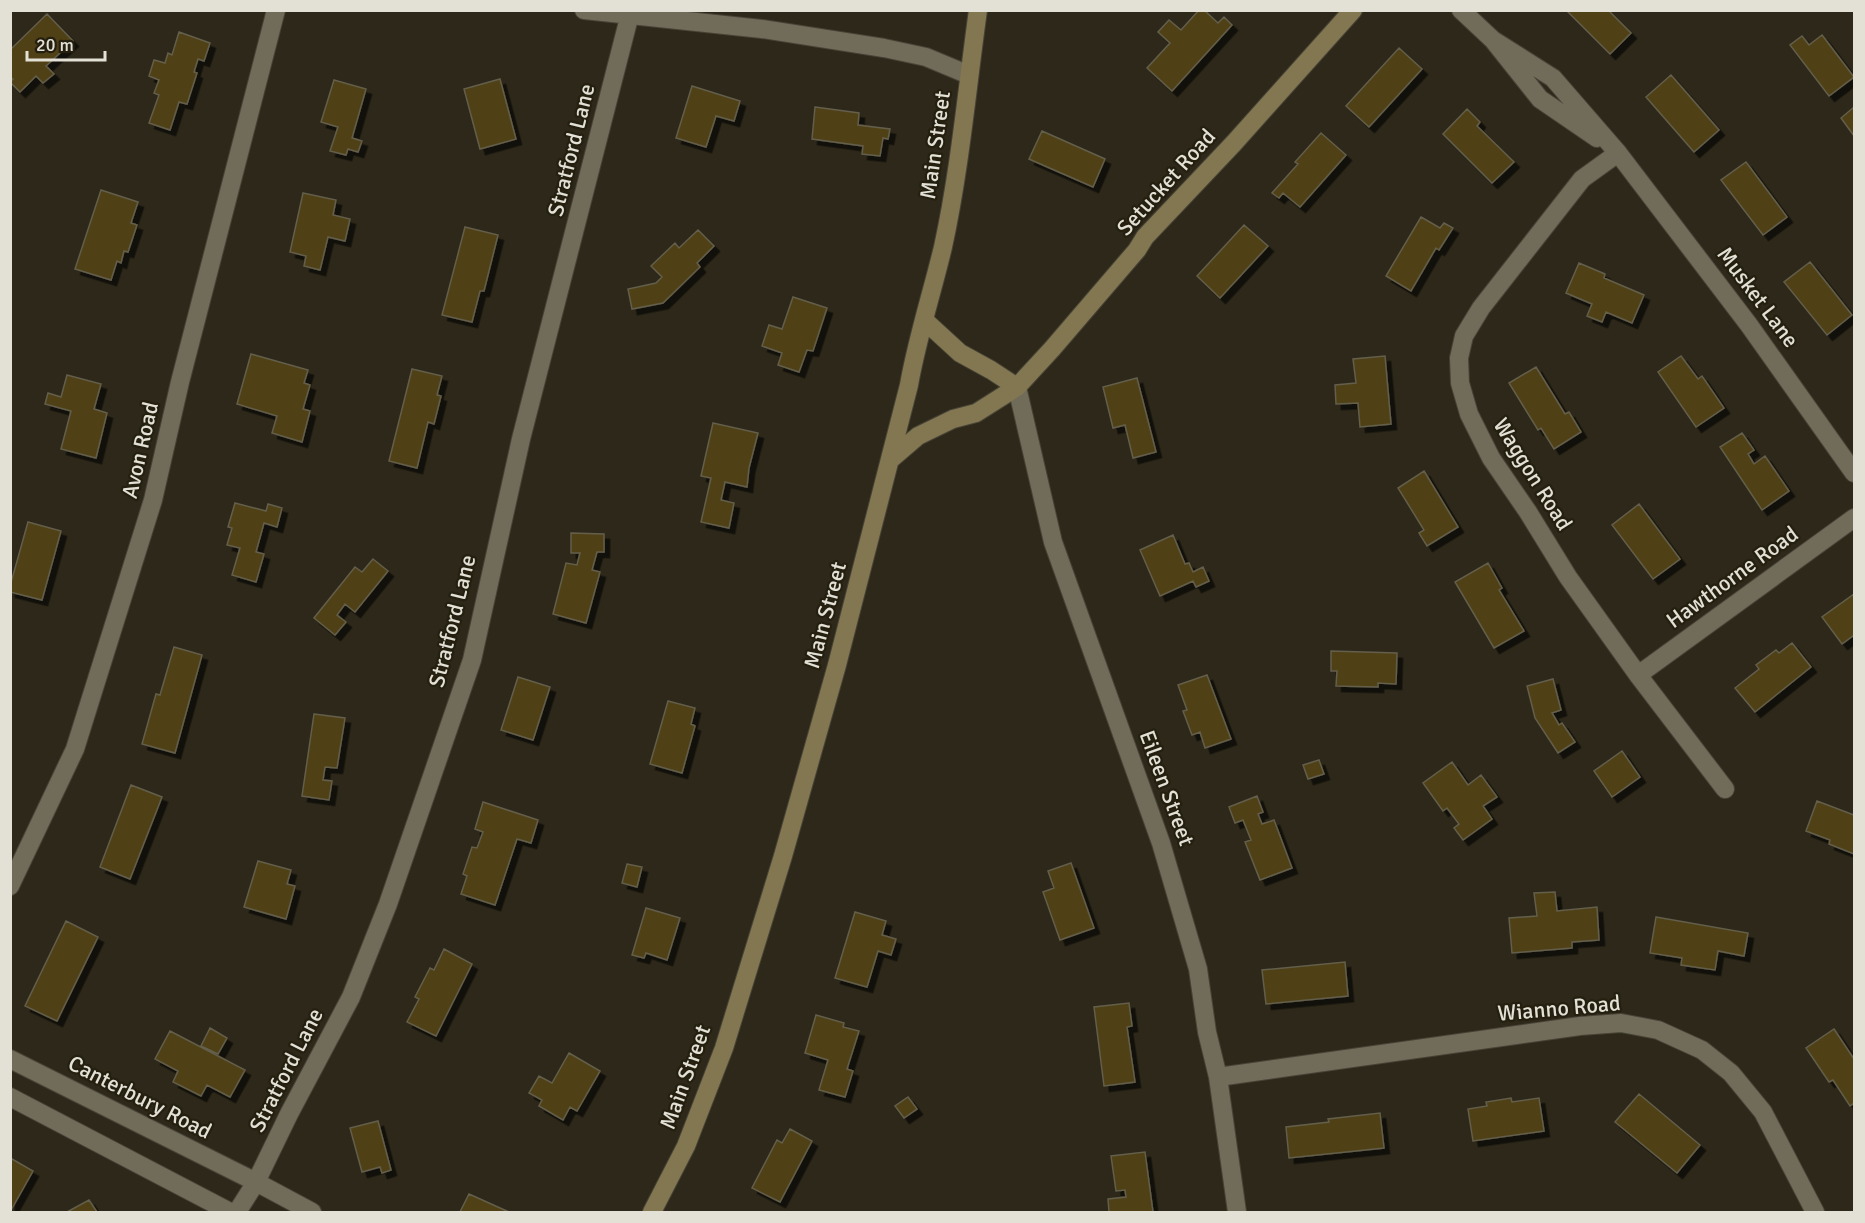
<svg xmlns="http://www.w3.org/2000/svg" width="1865" height="1223" viewBox="0 0 1865 1223" font-family="Signika,sans-serif">
<style>
.building{fill:#4f4114;stroke:#635e4c;stroke-width:1.5;filter:url(#shadow)}
.lines{fill:none;stroke-linecap:round;stroke-linejoin:round}
.minor-casing{stroke:#474336;stroke-width:20}
.secondary-casing{stroke:#474336;stroke-width:20}
.minor{stroke:#716b5a;stroke-width:18}
.secondary{stroke:#837752;stroke-width:18}
.labels{text-anchor:middle;dominant-baseline:central;stroke-width:4.5;stroke-linejoin:round;paint-order:stroke}
.street-label{font-size:22px;fill:#e3e0d6;stroke:#241f0f}
</style>
<defs>
<filter id="shadow"><feDropShadow dx="5.5" dy="5.5" stdDeviation="0" flood-color="#0009"/></filter>
</defs>
<rect width="100%" height="100%" fill="#2d2819"/>
<path class="building" d="M1199 10H1204L1218 23 1224 17 1232 25 1172 91 1147 68 1170 43 1158 32 1169 20 1181 30Z
M1566 10H1608L1631 33 1610 54Z
M47 14 73 41 46 66 54 74 43 83 36 76 20 92 10 82 13 79 10 77V50Z
M179 32 210 43 204 61 198 59 194 72 197 73 187 104 179 102 170 130 149 123 159 95 154 93 159 80 149 76 154 60 165 63 168 53 172 55Z
M1822 35 1854 77 1829 96 1790 45 1802 36 1809 45Z
M1399 48 1422 69 1369 127 1346 106Z
M1671 75 1719 130 1694 152 1646 97Z
M500 79 516 139 480 149 464 89Z
M334 80 366 89 352 138 362 141 358 152 348 149 346 155 330 151 338 127 321 122Z
M692 86 740 101 734 121 716 116 706 147 676 138Z
M815 107 859 113 858 125 890 129 888 139 883 138 880 156 862 154 863 146 812 139Z
M1854 107V136L1841 118Z
M1467 109 1480 122 1477 126 1514 162 1492 183 1443 134Z
M1042 131 1105 159 1093 187 1029 159Z
M1321 133 1346 155 1300 207 1283 193 1279 198 1272 193 1298 164 1295 162Z
M1746 162 1787 217 1763 235 1721 180Z
M101 190 138 202 131 223 137 225 128 252 124 251 121 263 117 261 111 280 75 269Z
M303 193 336 200 333 215 350 219 345 241 328 237 320 270 304 266 306 256 290 252Z
M1421 217 1440 228 1444 223 1453 228 1439 250 1436 248 1411 291 1386 276Z
M1244 225 1268 246 1220 298 1197 276Z
M465 227 498 235 484 291H480L472 322 442 315Z
M698 230 714 246 697 263 700 267 663 303 632 309 628 289 656 283 662 277 651 266 675 243 679 248Z
M1810 262 1852 315 1827 335 1784 282Z
M1579 263 1605 274 1604 278 1644 295 1632 323 1606 312 1602 322 1587 316 1592 304 1566 293Z
M793 297 827 308 813 351 807 350 799 372 778 365 782 353 762 346 769 325 782 329Z
M251 354 308 370 304 383 310 385 303 409 310 411 302 442 272 433 277 416 237 404Z
M1385 356 1391 424 1360 427 1358 403 1336 404 1335 385 1356 383 1353 359Z
M1681 356 1698 379 1702 376 1724 408 1696 427 1658 372Z
M1536 367 1565 414 1569 412 1581 432 1554 449 1541 428 1538 430 1509 383Z
M412 369 442 376 437 395 441 396 434 424 428 422 417 468 389 461Z
M67 375 101 384 94 409 107 413 96 458 61 449 71 411 45 404 48 393 61 397Z
M1137 378 1156 452 1133 458 1125 425 1113 428 1103 387Z
M713 423 758 433 749 468 747 487 725 482 721 500 734 503 729 528 701 522 711 478 701 476Z
M1742 433 1754 450 1748 454 1754 464 1765 456 1789 491 1762 510 1720 447Z
M1424 471 1458 527 1427 546 1419 533 1424 530 1398 488Z
M235 503 266 511 268 504 282 508 277 527 264 523 256 552 264 554 256 582 232 575 240 548 227 545 232 528 228 527Z
M1639 504 1680 559 1653 579 1612 525Z
M28 522 61 531 42 600 10 592V586Z
M571 533 604 534V552H597L592 570 600 572 586 623 553 614 566 563 577 565 580 553H571Z
M1173 535 1185 564 1189 563 1193 572 1203 567 1209 581 1196 587 1193 581 1160 596 1140 550Z
M373 559 388 571 355 612 345 604 337 615 346 622 335 635 314 618 355 567 362 572Z
M1488 563 1502 588 1499 590 1524 631 1494 648 1455 582Z
M1854 594V635L1842 644 1822 617Z
M1792 643 1811 667 1755 712 1735 688 1759 669 1756 665 1776 650 1779 653Z
M174 647 202 655 175 753 142 744 156 694 160 695Z
M1331 651 1397 653 1396 684 1378 683V687L1336 686 1337 671H1331Z
M1207 675 1231 739 1205 748 1200 732 1192 735 1183 711 1187 710 1178 685Z
M518 677 550 687 533 740 501 730Z
M1553 679 1561 710 1552 713 1559 725 1562 723 1575 742 1558 753 1535 718 1527 686Z
M668 701 695 708 691 724 695 726 682 773 650 764Z
M314 714 345 718 337 768 325 767 323 780 332 781 329 800 302 796Z
M1622 751 1640 777 1612 797 1594 771Z
M1319 760 1324 774 1308 779 1303 765Z
M1452 762 1468 785 1481 775 1497 797 1483 806 1492 819 1463 840 1454 828 1459 824 1447 808 1443 811 1423 783Z
M131 785 162 797 130 879 100 867Z
M1257 796 1263 812 1258 814 1262 824 1274 820 1292 868 1260 880 1245 842 1251 840 1243 820 1235 823 1229 807Z
M1817 801 1854 815V854L1829 844 1830 840 1806 831Z
M483 802 538 820 531 843 517 839 495 905 461 894 467 876 463 874 472 847 477 848 483 832 475 829Z
M258 861 291 870 287 884 295 886 286 919 244 907Z
M1071 863 1094 928 1060 940 1043 892 1054 888 1048 871Z
M627 864 642 867 637 887 622 883Z
M1555 892 1557 911 1597 907 1599 940 1572 942V948L1512 953 1509 918 1537 916 1534 893Z
M646 908 680 918 667 960 646 953 644 958 632 955Z
M855 912 886 921 882 935 896 939 891 955 878 951 867 987 835 978Z
M1656 917 1748 933 1744 956 1718 951 1715 970 1681 965 1682 958 1650 953Z
M66 921 98 937 57 1021 25 1006Z
M444 949 472 964 436 1036 407 1022 419 999 415 997 430 968 434 970Z
M1345 962 1348 996 1266 1004 1262 970Z
M1129 1003 1132 1026 1127 1027 1135 1082 1104 1086 1094 1007Z
M816 1015 844 1023 843 1027 859 1031 847 1069 853 1071 845 1097 819 1090 828 1060 805 1053Z
M210 1028 227 1038 218 1054 201 1046Z
M1834 1029 1854 1059V1103L1850 1106 1833 1080 1829 1082 1806 1048Z
M170 1031 245 1070 230 1097 207 1085 201 1096 173 1082 178 1071 155 1059Z
M569 1053 600 1071 577 1111 570 1107 563 1120 539 1106 542 1100 529 1093 539 1076 552 1083Z
M1639 1094 1700 1145 1677 1173 1615 1122Z
M908 1097 917 1109 904 1118 895 1106Z
M1511 1098 1512 1102 1539 1098 1544 1131 1473 1141 1468 1109 1487 1106 1486 1102Z
M1380 1113 1384 1148 1289 1158 1286 1127 1329 1122 1328 1119Z
M378 1121 391 1170 382 1173 380 1167 362 1172 350 1128Z
M790 1129 812 1141 780 1202 752 1188 777 1140 782 1143Z
M1145 1152 1153 1212H1109L1108 1199 1126 1197 1125 1190 1116 1191 1111 1156Z
M12 1159 33 1171 10 1212V1161Z
M469 1194 509 1212H460Z
M89 1200 97 1212H67Z"/>
<g class="lines">
<g class="minor-casing">
<path id="minor" d="M584 10 762 29 884 48 926 57 969 75
M1461 10 1493 40 1540 99 1597 138
M1493 40 1553 78 1618 153 1749 325 1854 473
M1618 153 1582 179 1481 308 1464 336 1459 358 1460 383 1469 414 1491 458 1528 512 1568 577 1638 675 1725 789
M1017 387 1053 542 1161 843 1198 969 1207 1032 1218 1077 1237 1212
M1638 675 1854 518
M10 886 75 749 153 500 180 382 276 10
M10 1059 256 1182 312 1212
M1218 1077 1580 1026 1621 1023 1658 1030 1702 1050 1731 1073 1763 1112 1815 1212
M10 1097 230 1212
M237 1212 256 1182 289 1114 351 997 388 904 472 660 521 439 631 10"/>
</g>
<g class="secondary-casing">
<path id="secondary" d="M924 320 960 353 991 370 1017 387
M890 460 918 436 953 419 976 413 1017 387 1052 349 1137 250 1145 237 1234 143 1353 10
M652 1212 686 1146 724 1048 783 856 837 665 909 385C917 339 932 293 943 247 960 169 967 89 978 10"/>
</g>
<use href="#minor" class="minor"/>
<use href="#secondary" class="secondary"/>
</g>
<g class="labels">
<g class="street-label">
<text transform="translate(935 145) rotate(-82)">Main Street</text>
<text transform="translate(571 150) rotate(-76)">Stratford Lane</text>
<text transform="translate(1166 182) rotate(-48)">Setucket Road</text>
<text transform="translate(1758 297) rotate(53)">Musket Lane</text>
<text transform="translate(140 450) rotate(-77)">Avon Road</text>
<text transform="translate(1533 474) rotate(58)">Waggon Road</text>
<text transform="translate(1732 577) rotate(-36)">Hawthorne Road</text>
<text transform="translate(825 615) rotate(-75)">Main Street</text>
<text transform="translate(452 621) rotate(-76)">Stratford Lane</text>
<text transform="translate(1167 788) rotate(70)">Eileen Street</text>
<text transform="translate(1559 1008) rotate(-5)">Wianno Road</text>
<text transform="translate(286 1070) rotate(-63)">Stratford Lane</text>
<text transform="translate(685 1077) rotate(-70)">Main Street</text>
<text transform="translate(140 1097) rotate(27)">Canterbury Road</text>
</g>
</g>
<rect width="1865" height="1223" fill="none" stroke="#e3e0d6" stroke-width="24"/>
<path d="M27 51v9h78v-9" fill="none" stroke="#e3e0d6" stroke-width="3"/>
<text x="36" y="51" font-size="18" fill="#e3e0d6" stroke="#241f0f" stroke-width="4.5" paint-order="stroke">20 m</text>
</svg>
